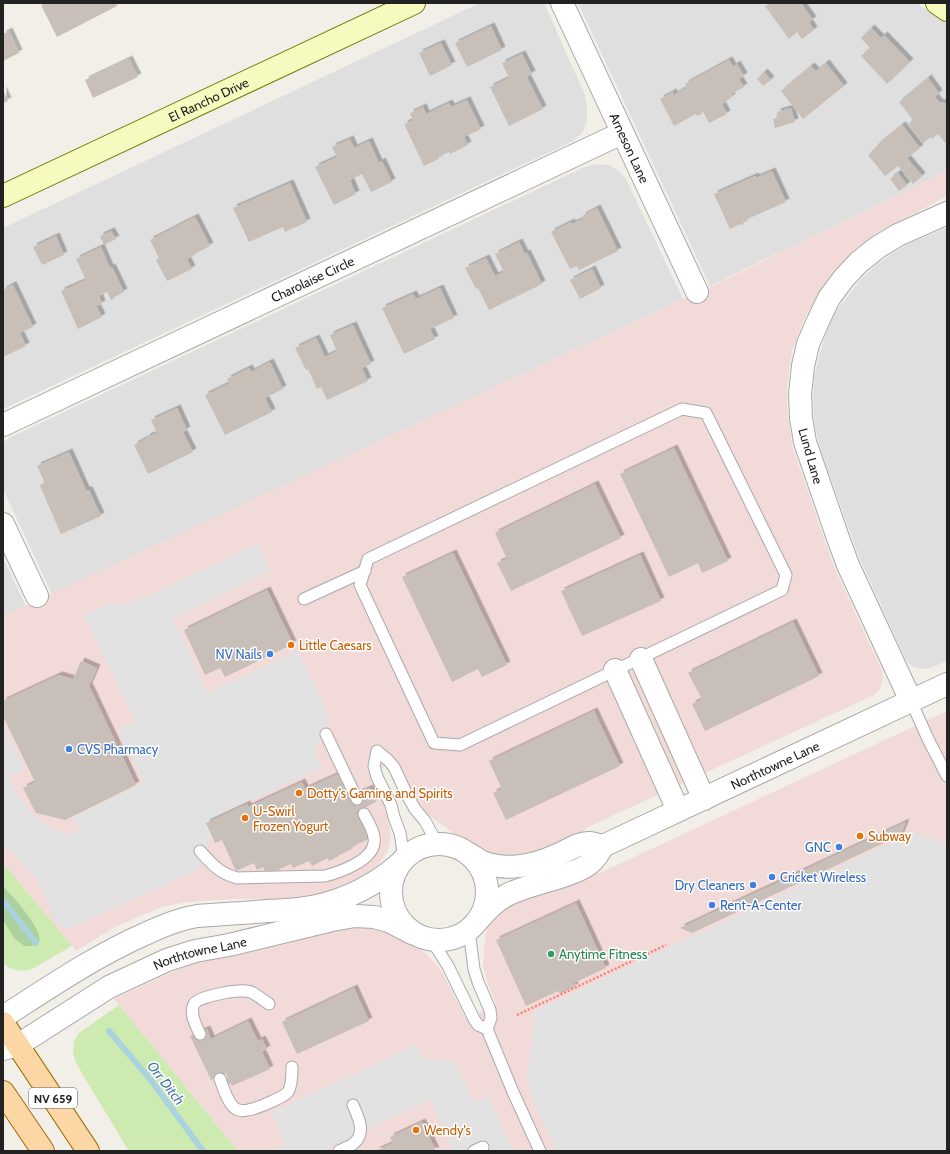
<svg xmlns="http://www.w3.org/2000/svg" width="950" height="1154" viewBox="0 0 950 1154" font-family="Cabin,sans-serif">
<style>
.residential{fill:#e0dfdf}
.commercial{fill:#f2dad9}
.grass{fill:#cdebb0}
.forest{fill:#add19e}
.parking{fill:#e2e2e2}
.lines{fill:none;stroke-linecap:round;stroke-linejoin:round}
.stream{stroke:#aad3df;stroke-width:6}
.building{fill:#c7bfb8;filter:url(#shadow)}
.lane-casing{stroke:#a9a9a9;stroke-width:13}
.street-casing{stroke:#a9a9a9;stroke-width:24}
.secondary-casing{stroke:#707d05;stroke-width:24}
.primary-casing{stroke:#a06b00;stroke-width:24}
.path{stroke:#fa8072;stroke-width:2.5;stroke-dasharray:2 2;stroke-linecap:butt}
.lane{stroke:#fff;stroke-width:11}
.street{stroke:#fff;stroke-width:22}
.secondary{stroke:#f7fabf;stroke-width:22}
.primary{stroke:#fcd6a4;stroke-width:22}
.food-dot{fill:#e8710a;stroke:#fff;stroke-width:1.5}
.shop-dot{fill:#3f7fe0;stroke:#fff;stroke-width:1.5}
.leisure-dot{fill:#2e9e5b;stroke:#fff;stroke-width:1.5}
.labels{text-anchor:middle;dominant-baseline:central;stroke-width:3;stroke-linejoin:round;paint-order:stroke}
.shield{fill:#fff;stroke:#646464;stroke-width:1}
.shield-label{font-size:12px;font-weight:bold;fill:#222}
.street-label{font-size:13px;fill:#222;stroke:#fff}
.food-label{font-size:13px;fill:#c56008;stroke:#fff;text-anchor:start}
.shop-label{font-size:13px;fill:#366cbe;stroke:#fff;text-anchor:end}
.leisure-label{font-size:13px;fill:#27864d;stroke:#fff;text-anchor:start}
.water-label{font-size:14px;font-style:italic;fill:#4a7aab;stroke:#fff}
</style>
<defs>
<filter id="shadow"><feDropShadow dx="3.5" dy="-3.5" stdDeviation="0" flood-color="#0004"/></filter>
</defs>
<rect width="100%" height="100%" fill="#f2efe9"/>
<path class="residential" d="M480 3H544L585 95 587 107V122L582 133 573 141 3 409V228Z
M578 3H916L947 24V170L937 176 710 286Z
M596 164 609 165 619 171 626 179 683 299 52 594 3 489V444L4 442 13 436 585 167Z
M947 227V661L930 668 920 669 912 666 906 660 859 557 821 451 815 427 813 403 814 377 820 353 827 330 836 311 862 278 877 264 893 253 911 243Z
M3 558 26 606 3 616Z"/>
<path class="commercial" d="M947 170V195L929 206 880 231 852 252 830 276 806 315 792 351 789 371 787 389V407L792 445 832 562 882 671 883 678 881 686 878 692 874 695 588 827 583 831 578 837 537 854 496 858 475 849 430 816 418 802 411 792 397 761 370 773 384 806 388 817 390 830V840L388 850 381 861 372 870 355 883 314 899H233L188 902 162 907 115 927 76 951 3 863V616L722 281 937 176Z
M947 711V1151H238L114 999 183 967 216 956 334 926 371 925 408 940 423 951 434 962 442 972 466 1019 496 1005 487 981 483 967 485 937 488 927 493 917 505 906 592 872 599 873 602 872Z"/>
<path class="grass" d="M3 863 72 946 30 970C21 972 10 970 3 963V920L5 921 13 897 3 885Z
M119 1005 238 1151H129L84 1077 75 1060 73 1052 74 1041 79 1033Z"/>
<path class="forest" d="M3 885C14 899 38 923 40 940L32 946H24L15 939 3 920Z"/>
<path class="parking" d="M258 544 271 573H266L173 619 208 693 298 650 330 718 315 752 322 768 219 815 199 869 67 930 56 922 37 880 3 843V722L25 770 9 777 22 802 32 813 42 823 55 829 67 834 79 832V829L74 817 144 783 118 730 135 721 84 615 108 604 133 603Z
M914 832 947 844V1151H556L531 1094 527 1075 533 1031 535 1023 532 1012Z
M416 1045 422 1058 454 1061 474 1102 488 1096 514 1151H454L430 1100 323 1151H273L286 1145 271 1113Z"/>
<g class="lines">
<path class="stream" d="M3 900 36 943
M109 1031 150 1079 203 1151"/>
</g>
<path class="building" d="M46 3H116L117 6 57 37 41 5Z
M770 3H801L813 20 809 22 814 30 802 39 797 32 789 39 765 6Z
M491 26 502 50 467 67 455 43Z
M871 28 881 38 884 35 910 62 887 84 861 56 870 48 861 38Z
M9 31 19 53 3 61V34Z
M441 43 452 65 430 76 419 53Z
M522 54 532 74 527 77 543 109 509 126 490 87 509 78 502 63Z
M129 59 138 77 93 98 85 80Z
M729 60 733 67 737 64 744 76 739 79 744 87 731 94 732 97 722 104 727 114 709 123 702 110 701 111 702 114 697 116 696 114 674 126 660 99 673 92 674 95 687 87 685 84Z
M826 63 844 86 803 119 781 91 811 66 816 71Z
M764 72 771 80 763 86 757 79Z
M928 78 939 93 935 97 940 103 944 102 947 106V145L938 134 932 139 931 137 923 143 908 124 913 120 899 102Z
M3 90 8 101 3 103Z
M467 100 481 129 464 137 468 145 450 154 449 152 438 157 439 159 424 166 404 124 413 120 410 113 423 107 426 114 449 103 451 107Z
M791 108 795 122 775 128 773 119 778 118 777 112Z
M902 125 920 148 907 158 922 176 913 184 898 166 885 176 868 155 878 146 877 145Z
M350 139 354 148 369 141 379 163 382 161 392 182 371 192 362 174 350 180 356 194 334 205 315 167 337 157 332 147Z
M772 171 786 202 743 221 744 224 741 225 740 224 730 229 714 194 755 176 756 178Z
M898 173 907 185 899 191 890 179Z
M290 183 307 222 285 232 283 227 249 242 233 208Z
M597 208 618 251 579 270 577 266 570 269 551 232 571 222 572 224 583 219 582 216Z
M195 217 210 246 196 253V254L187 259 192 269 167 281 156 260 159 258 150 240Z
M111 231 116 239 104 245 100 236Z
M56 236 64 255 42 265 33 247Z
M519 242 525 254 527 253 542 284 489 310 478 288 476 289 465 268 486 258 495 276 504 272 495 254Z
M101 247 110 268 112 267 124 292 114 297 115 298 111 300 107 292 99 296 102 304 98 306V305H96L102 317 78 329 61 291 86 280 76 259Z
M592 269 601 288 580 299 570 280Z
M12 285H13L33 327 20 333 26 346 3 357V290Z
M440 288 454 318 430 329 435 339 404 354 382 308 413 294 416 299Z
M353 325 371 364 362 368 368 381 327 400 321 387 317 389 308 369 306 370 295 348 316 338 325 357 337 351 330 335Z
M270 362 283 389 265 398 272 412 225 435 205 395 230 383 227 379 249 368 251 372Z
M177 408 187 430 183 432 193 452 148 474 134 445 147 438V437L157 433 151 420Z
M674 448 728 561 702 573 698 563 669 577 620 474Z
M69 452 86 490H89L101 516 61 534 40 486 42 484 45 483 37 466Z
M595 484 621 538 511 591 497 563 507 559 495 533Z
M453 553 507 665 482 677 478 669 452 682 402 577Z
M640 555 661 601 582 636 561 591Z
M267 590 293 644 225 677 220 668 205 675 184 630Z
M793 622 819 676 705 731 692 704 702 699 688 673Z
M81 661 97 668 89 686 136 785 65 820 36 813 23 788 35 782 3 716V701L59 675 73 679Z
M594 711 620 766 506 820 493 793 502 789 489 761Z
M338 774 349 797 370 788 376 802 356 812 369 839 351 847 352 849 339 855V856L329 861 328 858 312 866 309 861 293 868 291 864 273 872 272 871 266 873 263 867 257 870 254 863 236 871 222 840 215 843 206 823 247 804 248 807 302 782 305 789Z
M906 822 901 835 692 933 680 928Z
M576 903 606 968 574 983 575 987 560 994 558 991 526 1006 496 940Z
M354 988 369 1021 297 1054 282 1022Z
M248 1021 258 1041 262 1039 267 1049 262 1052 270 1069 232 1086 231 1083 228 1085 225 1079 228 1078 226 1073 211 1080 190 1036 207 1029 211 1039Z
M422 1122 436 1151H375L393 1143 390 1137Z"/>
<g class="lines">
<g class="lane-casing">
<path id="lane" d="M682 409 706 413 786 575 782 590 460 745 434 743 360 585 368 559Z
M304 599 365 571
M911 701 928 739 947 776
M326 734 357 799
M200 851C212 864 219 873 237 878L325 876C340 872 372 861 374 843 376 834 368 822 364 814
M404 858 400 833 394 817 391 805 377 777 374 766 377 751 388 760 394 767 407 795 415 809 425 821 437 843
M469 930 474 969 478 982 490 1010 491 1018 487 1029 513 1092 540 1151
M431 939 448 966 474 1019 478 1025 487 1029
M200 1034C196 1026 189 1013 194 1004 199 996 242 988 251 992 257 995 263 1000 269 1004
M220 1079C223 1087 228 1104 236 1109 240 1111 244 1111 248 1110 256 1109 284 1097 288 1092 292 1086 292 1074 292 1067
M339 1151C343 1149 349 1147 353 1144 367 1133 358 1117 353 1105
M474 1151 483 1147"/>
</g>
<g class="street-casing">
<g id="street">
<path id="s1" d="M562 3 697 292"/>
<path id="s2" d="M3 425 622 133"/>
<path d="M3 524 37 596"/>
<path d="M641 659 704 799"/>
<path d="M615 670 678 810"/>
<path d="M911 701 848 565 838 538 805 442 801 418 800 394 803 366 808 344 818 321 829 298 844 278 859 262 878 247 898 235 947 213"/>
<circle cx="439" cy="892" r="48"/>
<path d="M469 854C473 856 478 860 482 862 506 871 533 866 555 856 566 852 578 842 590 843 594 844 599 845 603 846"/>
<path id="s3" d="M479 919C487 910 495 901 507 895 529 884 554 881 576 871 581 869 586 867 590 863 596 859 599 852 603 846L947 684"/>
<path d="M3 1017C50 987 95 956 145 934 162 926 179 919 197 916 220 914 244 913 268 911 284 910 301 910 317 906 347 899 375 885 398 865"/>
<path id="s4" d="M3 1049 18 1045 109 987 167 960 195 951 229 945 332 920 355 916 374 917 389 921 412 933"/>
</g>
</g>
<g class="secondary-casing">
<g id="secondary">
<path d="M937 3 947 10"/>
<path id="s5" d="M3 196 414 3"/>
</g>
</g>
<g class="primary-casing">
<path id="primary" d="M3 1023 88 1151
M3 1092 43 1151"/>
</g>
<path class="path" d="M517 1015 666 945"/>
<use href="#lane" class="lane"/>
<use href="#street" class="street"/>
<use href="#secondary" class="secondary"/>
<use href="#primary" class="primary"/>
</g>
<g class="food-dot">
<circle cx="291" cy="645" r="4"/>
<circle cx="299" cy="793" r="4"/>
<circle cx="245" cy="818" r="4"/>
<circle cx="860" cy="836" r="4"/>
<circle cx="416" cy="1130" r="4"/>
</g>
<g class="shop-dot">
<circle cx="270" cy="654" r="4"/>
<circle cx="69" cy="749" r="4"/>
<circle cx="839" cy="847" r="4"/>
<circle cx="772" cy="877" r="4"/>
<circle cx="753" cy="885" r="4"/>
<circle cx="712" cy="905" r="4"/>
</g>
<circle class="leisure-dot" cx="551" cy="954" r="4"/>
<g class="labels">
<rect class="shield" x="29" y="1088" width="48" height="20" rx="3"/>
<g class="shield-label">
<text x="53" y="1098">NV 659</text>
</g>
<g class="street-label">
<text stroke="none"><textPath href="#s5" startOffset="227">El Rancho Drive</textPath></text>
<text stroke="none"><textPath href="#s1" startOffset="160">Arneson Lane</textPath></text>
<text stroke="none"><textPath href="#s2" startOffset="342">Charolaise Circle</textPath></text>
<text transform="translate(811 456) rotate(74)">Lund Lane</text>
<text stroke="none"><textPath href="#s3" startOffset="338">Northtowne Lane</textPath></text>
<text stroke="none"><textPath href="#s4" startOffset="221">Northtowne Lane</textPath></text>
</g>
<g class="food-label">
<text x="299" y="645">Little Caesars</text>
<text x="307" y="793">Dotty's Gaming and Spirits</text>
<text x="253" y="811">U-Swirl<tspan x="253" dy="15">Frozen Yogurt</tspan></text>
<text x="868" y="836">Subway</text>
<text x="424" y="1130">Wendy's</text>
</g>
<g class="shop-label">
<text x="262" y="654">NV Nails</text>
<text x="77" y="749" text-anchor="start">CVS Pharmacy</text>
<text x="831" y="847">GNC</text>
<text x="780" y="877" text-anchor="start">Cricket Wireless</text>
<text x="745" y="885">Dry Cleaners</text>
<text x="720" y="905" text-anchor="start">Rent-A-Center</text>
</g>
<g class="leisure-label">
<text x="559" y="954">Anytime Fitness</text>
</g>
<g class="water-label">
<text transform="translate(166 1083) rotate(52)">Orr Ditch</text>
</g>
</g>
<rect width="950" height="1154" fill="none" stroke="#222222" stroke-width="8"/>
</svg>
